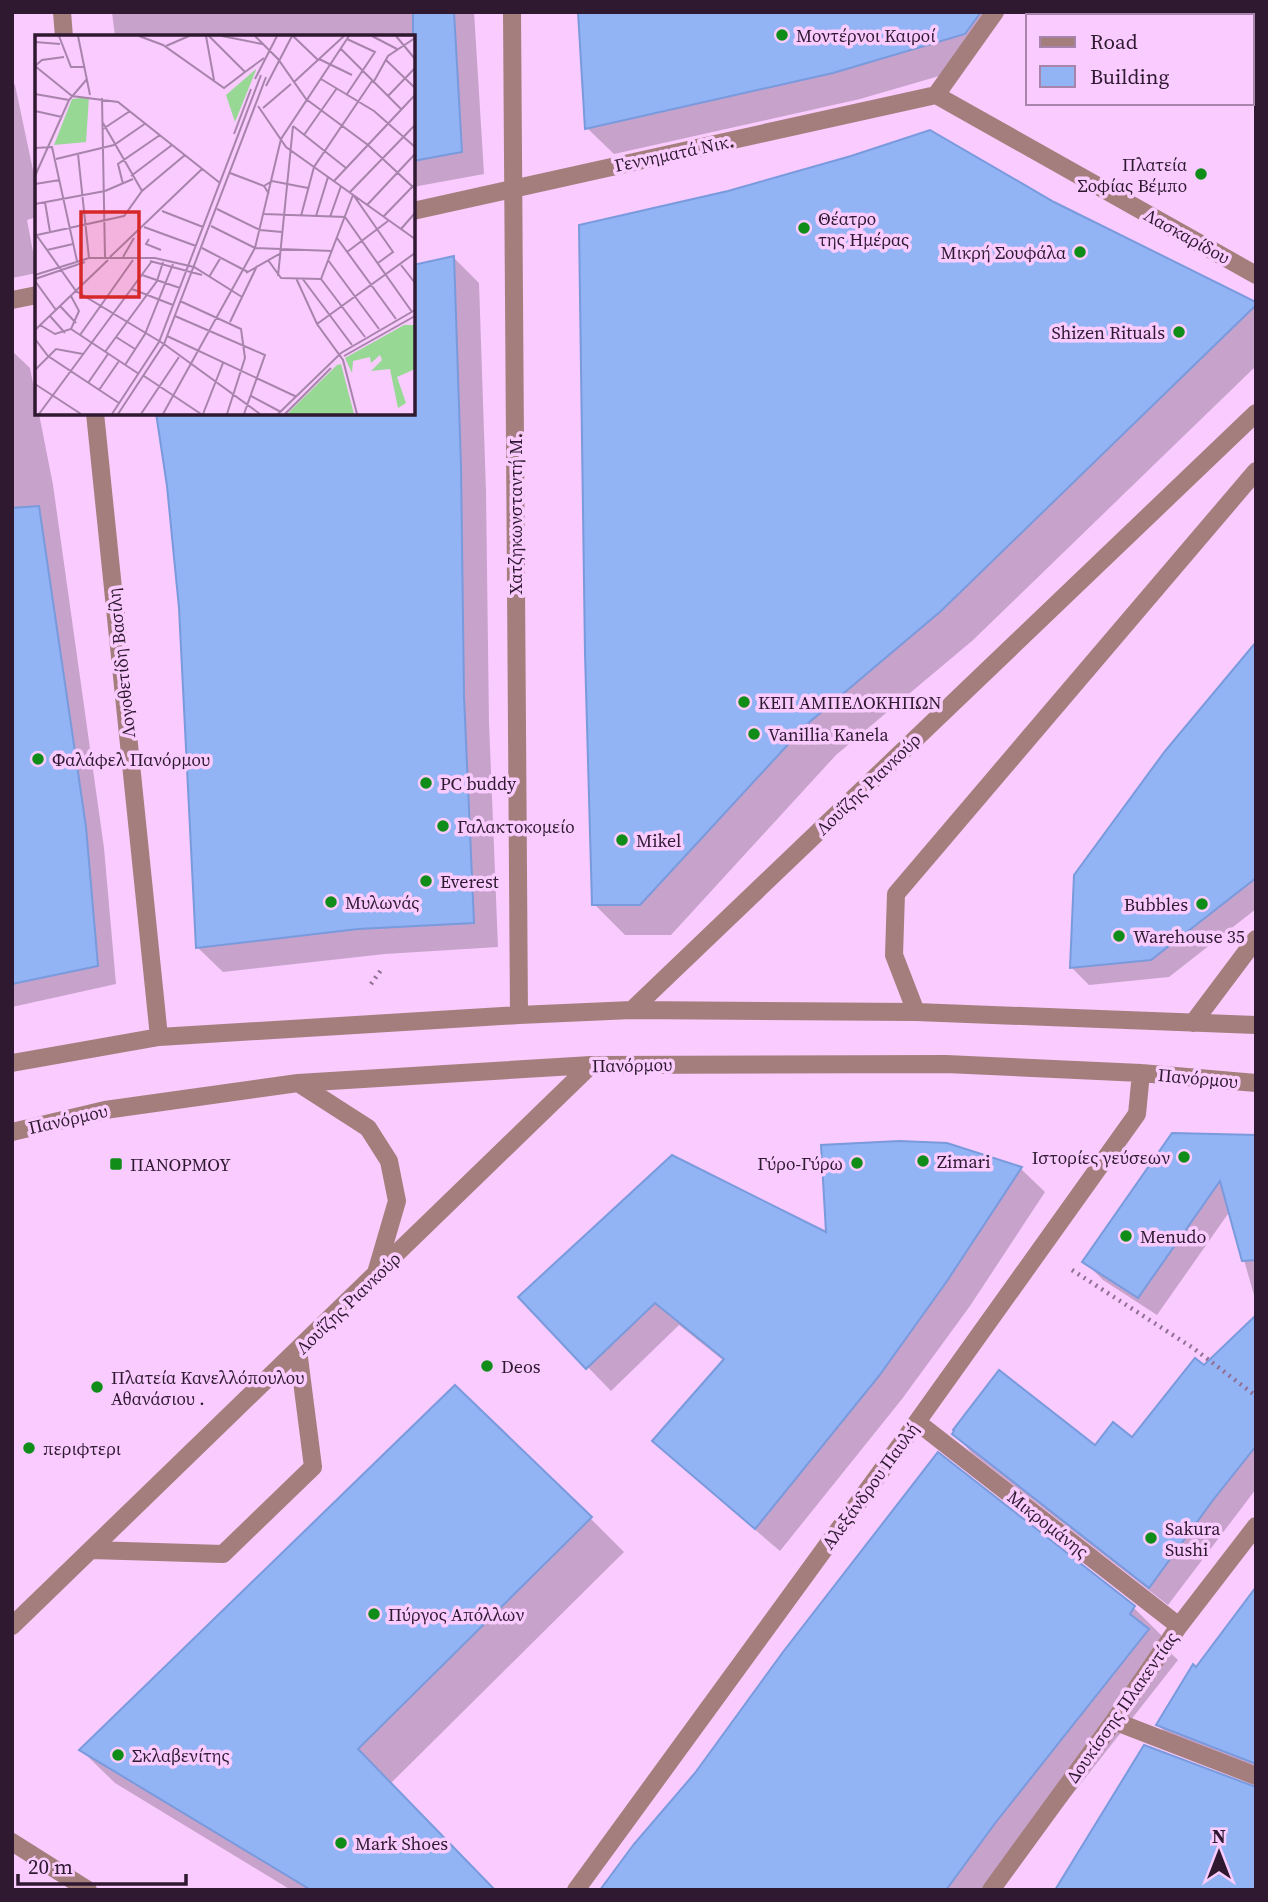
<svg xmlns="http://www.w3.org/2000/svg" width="1268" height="1902" viewBox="0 0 1268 1902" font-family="'Source Serif 4',serif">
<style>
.shadow{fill:#0003}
.building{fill:#92b3f4;stroke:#799adc;stroke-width:2}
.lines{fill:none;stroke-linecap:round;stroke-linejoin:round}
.path{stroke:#916f94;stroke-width:4.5;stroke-dasharray:2 5;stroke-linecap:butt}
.minor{stroke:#a47e7c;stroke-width:18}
.poi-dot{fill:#0f8d18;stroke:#f9cbfe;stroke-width:2.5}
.labels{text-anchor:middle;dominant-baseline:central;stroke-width:7;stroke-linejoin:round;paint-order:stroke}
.poi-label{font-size:18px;fill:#2f1931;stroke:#f9cbfe;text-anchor:start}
.street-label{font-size:18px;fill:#2f1931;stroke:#f9cbfe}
.inset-road{fill:none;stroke:#a884ac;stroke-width:2}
.view{fill:#d62828;fill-opacity:0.15;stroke:#d62828;stroke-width:3.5}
.inset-edge{fill:none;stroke:#2f1931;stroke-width:3.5}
</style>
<rect width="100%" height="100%" fill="#f9cbfe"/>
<path class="shadow" d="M112 12H474L484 174 413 187V37H115Z
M580 12H994L953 72 860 99 614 154 587 128Z
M12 81 15 85 37 189V217L27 220 37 273 12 278Z
M1053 204 1256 304V366L972 641 836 755 671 935H625L594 904Z
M454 258 479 283 486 492 489 722 498 947 385 954 223 972 197 947 180 608 169 486 158 413H413V267Z
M12 351 30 368 53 485 104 848 116 984 12 1007Z
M1256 644V909L1169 977 1089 985 1072 968Z
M1256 1136V1302L1230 1211 1157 1315 1103 1280 1084 1261Z
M946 1145 1021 1169 1045 1192 970 1306 902 1399 780 1551 678 1464 654 1441 724 1361 679 1325 611 1391 520 1297 828 1235Z
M1256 1318V1489L1168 1605 972 1453 954 1434 1096 1447 1133 1440Z
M938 1455 1134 1608 1164 1638 1160 1643 1178 1660 997 1890H603L696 1774Z
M590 1518 624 1552 390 1784 494 1890H291L115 1783 81 1750Z
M1256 1590V1778L1182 1749 1158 1725Z"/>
<path class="building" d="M413 12H454L462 152 413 161Z
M578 12H981L965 34 833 73 585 129Z
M930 130 1054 202 1256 302V305L941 611 806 725 640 905H592L585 653 579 225 728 191 851 156Z
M454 256 461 466 464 696 474 923 358 929 196 948 179 608 167 486 156 413H413V265Z
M39 506 86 827 98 966 12 984V508Z
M1256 642V878L1151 960 1070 968 1074 875 1165 751Z
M1172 1133 1256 1135V1260L1242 1261 1220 1181 1138 1298 1082 1262Z
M899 1141 947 1143 1022 1167 947 1281 879 1376 755 1529 652 1441 724 1359 655 1303 586 1369 518 1297 672 1155 826 1232 821 1145Z
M1256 1315V1446L1213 1500 1149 1588 952 1434 954 1431 953 1430 999 1370 1095 1445 1113 1422 1132 1437 1195 1358 1204 1365Z
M455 1385 592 1517 358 1749 495 1890H311L79 1750Z
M938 1452 1135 1606 1130 1614 1149 1629 996 1822 946 1890H600L634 1844 695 1773 783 1652Z
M1256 1587V1764L1156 1725 1193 1664 1196 1667Z
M1144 1745 1256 1787V1890H1055Z"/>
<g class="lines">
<path class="path" d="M371 984 381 970
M1072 1270 1193 1348 1256 1396"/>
<path class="minor" d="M62 12 64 37
M512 12 519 1015
M936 95 1256 275
M936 95 995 12
M413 211 936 95
M12 300 37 295
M95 413 159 1037
M632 1010 1256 413
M916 1012 894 955 896 894 1256 471
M1193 1023 1256 939
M12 1063 159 1037 519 1015 632 1010 916 1012 1256 1025
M298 1083 368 1128 389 1161 397 1201 376 1273
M12 1132 105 1110 298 1083 591 1065 946 1064 1141 1073 1256 1083
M917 1422 1179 1626
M91 1550 223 1554 313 1467 298 1350
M12 1626 591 1065
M1114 1721 1256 1776
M12 1842 88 1890
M576 1890 917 1422 1137 1114 1141 1073
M991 1890 1114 1721 1179 1626 1256 1526"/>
</g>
<g class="poi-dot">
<circle cx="782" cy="35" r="7"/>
<circle cx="1201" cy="174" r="7"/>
<circle cx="804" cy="228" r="7"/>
<circle cx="1080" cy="252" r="7"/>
<circle cx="1179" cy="332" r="7"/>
<circle cx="744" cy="702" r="7"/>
<circle cx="754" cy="734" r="7"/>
<circle cx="38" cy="759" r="7"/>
<circle cx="426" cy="783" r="7"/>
<circle cx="443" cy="826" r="7"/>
<circle cx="622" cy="840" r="7"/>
<circle cx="426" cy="881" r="7"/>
<circle cx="331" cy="902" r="7"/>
<circle cx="1202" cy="904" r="7"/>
<circle cx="1119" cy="936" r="7"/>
<circle cx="1184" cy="1157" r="7"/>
<circle cx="923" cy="1161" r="7"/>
<circle cx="857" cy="1163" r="7"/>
<rect x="109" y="1157" width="14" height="14" rx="3.5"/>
<circle cx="1126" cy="1236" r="7"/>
<circle cx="487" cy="1366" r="7"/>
<circle cx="97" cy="1387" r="7"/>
<circle cx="29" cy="1448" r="7"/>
<circle cx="1151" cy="1538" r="7"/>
<circle cx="374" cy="1614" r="7"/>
<circle cx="118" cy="1755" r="7"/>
<circle cx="341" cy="1843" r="7"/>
</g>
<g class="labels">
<g class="poi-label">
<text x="796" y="35">Μοντέρνοι Καιροί</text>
<text x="1187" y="164" text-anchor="end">Πλατεία<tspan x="1187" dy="21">Σοφίας Βέμπο</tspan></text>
<text x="818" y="218">Θέατρο<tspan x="818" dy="21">της Ημέρας</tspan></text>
<text x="1066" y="252" text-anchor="end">Μικρή Σουφάλα</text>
<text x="1165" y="332" text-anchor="end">Shizen Rituals</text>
<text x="758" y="702">ΚΕΠ ΑΜΠΕΛΟΚΗΠΩΝ</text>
<text x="768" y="734">Vanillia Kanela</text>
<text x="52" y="759">Φαλάφελ Πανόρμου</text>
<text x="440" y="783">PC buddy</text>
<text x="457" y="826">Γαλακτοκομείο</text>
<text x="636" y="840">Mikel</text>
<text x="440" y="881">Everest</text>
<text x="345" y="902">Μυλωνάς</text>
<text x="1188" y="904" text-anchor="end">Bubbles</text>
<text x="1133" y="936">Warehouse 35</text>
<text x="1170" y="1157" text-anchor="end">Ιστορίες γεύσεων</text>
<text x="937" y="1161">Zimari</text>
<text x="843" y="1163" text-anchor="end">Γύρο-Γύρω</text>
<text x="130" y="1164">ΠΑΝΟΡΜΟΥ</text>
<text x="1140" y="1236">Menudo</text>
<text x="501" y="1366">Deos</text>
<text x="111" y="1377">Πλατεία Κανελλόπουλου<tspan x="111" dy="21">Αθανάσιου .</tspan></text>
<text x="43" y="1448">περιφτερι</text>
<text x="1165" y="1528">Sakura<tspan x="1165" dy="21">Sushi</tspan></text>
<text x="388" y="1614">Πύργος Απόλλων</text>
<text x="132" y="1755">Σκλαβενίτης</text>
<text x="355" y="1843">Mark Shoes</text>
</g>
<g class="street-label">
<text transform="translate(674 153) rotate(-12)">Γεννηματά Νικ.</text>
<text transform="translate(1187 236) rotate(29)">Λασκαρίδου</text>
<text transform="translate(515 514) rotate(-90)">Χατζηκωνσταντή Μ.</text>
<text transform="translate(121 663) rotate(-96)">Λογοθετίδη Βασίλη</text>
<text transform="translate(868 784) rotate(-44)">Λουΐζης Ριανκούρ</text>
<text transform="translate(632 1065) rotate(-1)">Πανόρμου</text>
<text transform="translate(1198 1078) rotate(5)">Πανόρμου</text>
<text transform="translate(68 1119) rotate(-13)">Πανόρμου</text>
<text transform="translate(348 1303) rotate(-44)">Λουΐζης Ριανκούρ</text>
<text transform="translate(870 1486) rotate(-54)">Αλεξάνδρου Παυλή</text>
<text transform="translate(1048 1524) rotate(38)">Μικρομάνης</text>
<text transform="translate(1122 1707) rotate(-55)">Δουκίσσης Πλακεντίας</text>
</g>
</g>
<g transform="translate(35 35)">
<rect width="380" height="380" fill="#f9cbfe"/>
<path d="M221 34V35L200 87 191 60ZM54 62 51 107 19 110 37 64ZM369 290H380V334L362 342 371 368 363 373 355 334 336 336 347 325 345 320 336 328 335 322 318 326 317 338 310 323ZM306 329 319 379H252L302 330Z" fill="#97d894"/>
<path class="inset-road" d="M24 1 36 32H49M43 1 55 60M104 1 128 10 189 53 210 37M171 1 179 45M174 1 210 37 229 23M187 1 227 9M220 1 243 24 271 64 333 110 380 154M258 1 283 25M337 1 362 14M361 1 380 24M312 4 340 17 312 59M0 7 25 9M131 11 154 1M306 14 366 74M284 24 317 40M351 25 380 53M0 31 37 61M0 31 7 25 29 22M220 44 242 1M286 44 339 76 380 112M259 47 309 1M338 48 353 21 380 3M231 51 257 1M0 59 34 65M37 61 83 67 185 148M353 61 380 33M67 63 70 222M223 71 251 112 380 204M228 73 256 49M0 76 27 82M68 88 107 156M258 91 311 133M68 94 95 76M199 99 216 54M269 100 302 53M0 113 17 112 42 226M43 119 54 223M21 124 79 110 111 88M195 138 229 151 234 159M0 141 34 65 52 44M96 141 137 110M299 146 380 60M0 149 25 145M88 149 83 129 125 100M229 151 237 146 273 153M315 157 380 90M319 161 358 217 343 228M10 167 15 197M0 169 70 156 98 144M332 170 380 119M182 174 225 195 247 197M127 176 168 192M229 179 310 182 377 277M266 181 279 132 337 46M281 181 293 142M295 182 306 151M348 182 380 149M176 191 220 213 297 216M109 192 161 211M366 194 380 178M0 198 41 256 129 309 225 379M2 200 89 181 107 156 150 120M302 203 361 284M114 204 111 209 126 215M167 213 213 237M12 215 38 209M312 217 353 186M75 222 167 134M88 222 99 203M233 225 246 243 286 244M293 225 344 294M115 226 167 240M366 230 380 248M211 238 246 218M0 240 54 223H120L159 232 207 262M107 240 145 253M243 241 258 91M174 242 186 222M261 243 282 289 308 325 322 379M267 243 317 310M0 244 50 227M286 244 318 160M286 244 330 302M0 246 21 275M97 254 138 270M145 266 206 294 210 323 192 379M25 271 41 288M15 281 30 298M140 281 230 320 209 379M195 287 222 231M282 289 380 218M5 290 20 299 36 294 44 276 36 261M36 294 104 339M0 295 73 225M45 300 98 225M132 301 262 362M81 302 100 314M0 304 13 321 84 368M70 317 122 246 128 227M309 321 380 281M90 330 110 299 138 229M0 335 21 314 48 319M109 341 166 379M53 348 73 319M0 349 46 379M64 355 84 326M216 361 246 377M4 379 117 226M77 379 124 307 226 40M83 379 129 309 231 42M106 379 144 322M128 379 220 213 246 104 314 1M168 379 188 328M243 379 306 318 380 275M250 379 296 333"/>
<path class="view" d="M46 177H104V262H46Z"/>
<rect width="380" height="380" class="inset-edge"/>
</g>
<rect width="1268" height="1902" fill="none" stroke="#2f1931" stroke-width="28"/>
<rect x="1026" y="14" width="228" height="91" fill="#f9cbfe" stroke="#a884ac" stroke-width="2"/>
<rect x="1040" y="37" width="35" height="10" fill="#a47e7c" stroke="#a884ac" stroke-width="2"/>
<text x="1090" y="49" font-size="21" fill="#2f1931">Road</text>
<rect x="1040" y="66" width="35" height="21" fill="#92b3f4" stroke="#a884ac" stroke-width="2"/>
<text x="1090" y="84" font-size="21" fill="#2f1931">Building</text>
<g transform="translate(1219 1853)" stroke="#f9cbfe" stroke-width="5" paint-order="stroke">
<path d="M0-5L12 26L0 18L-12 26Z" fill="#2f1931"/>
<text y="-10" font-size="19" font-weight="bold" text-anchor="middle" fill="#2f1931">N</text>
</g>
<path d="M18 1874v10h168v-10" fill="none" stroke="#2f1931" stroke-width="3.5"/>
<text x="28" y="1874" font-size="21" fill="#2f1931" stroke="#f9cbfe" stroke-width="5" paint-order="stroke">20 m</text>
</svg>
